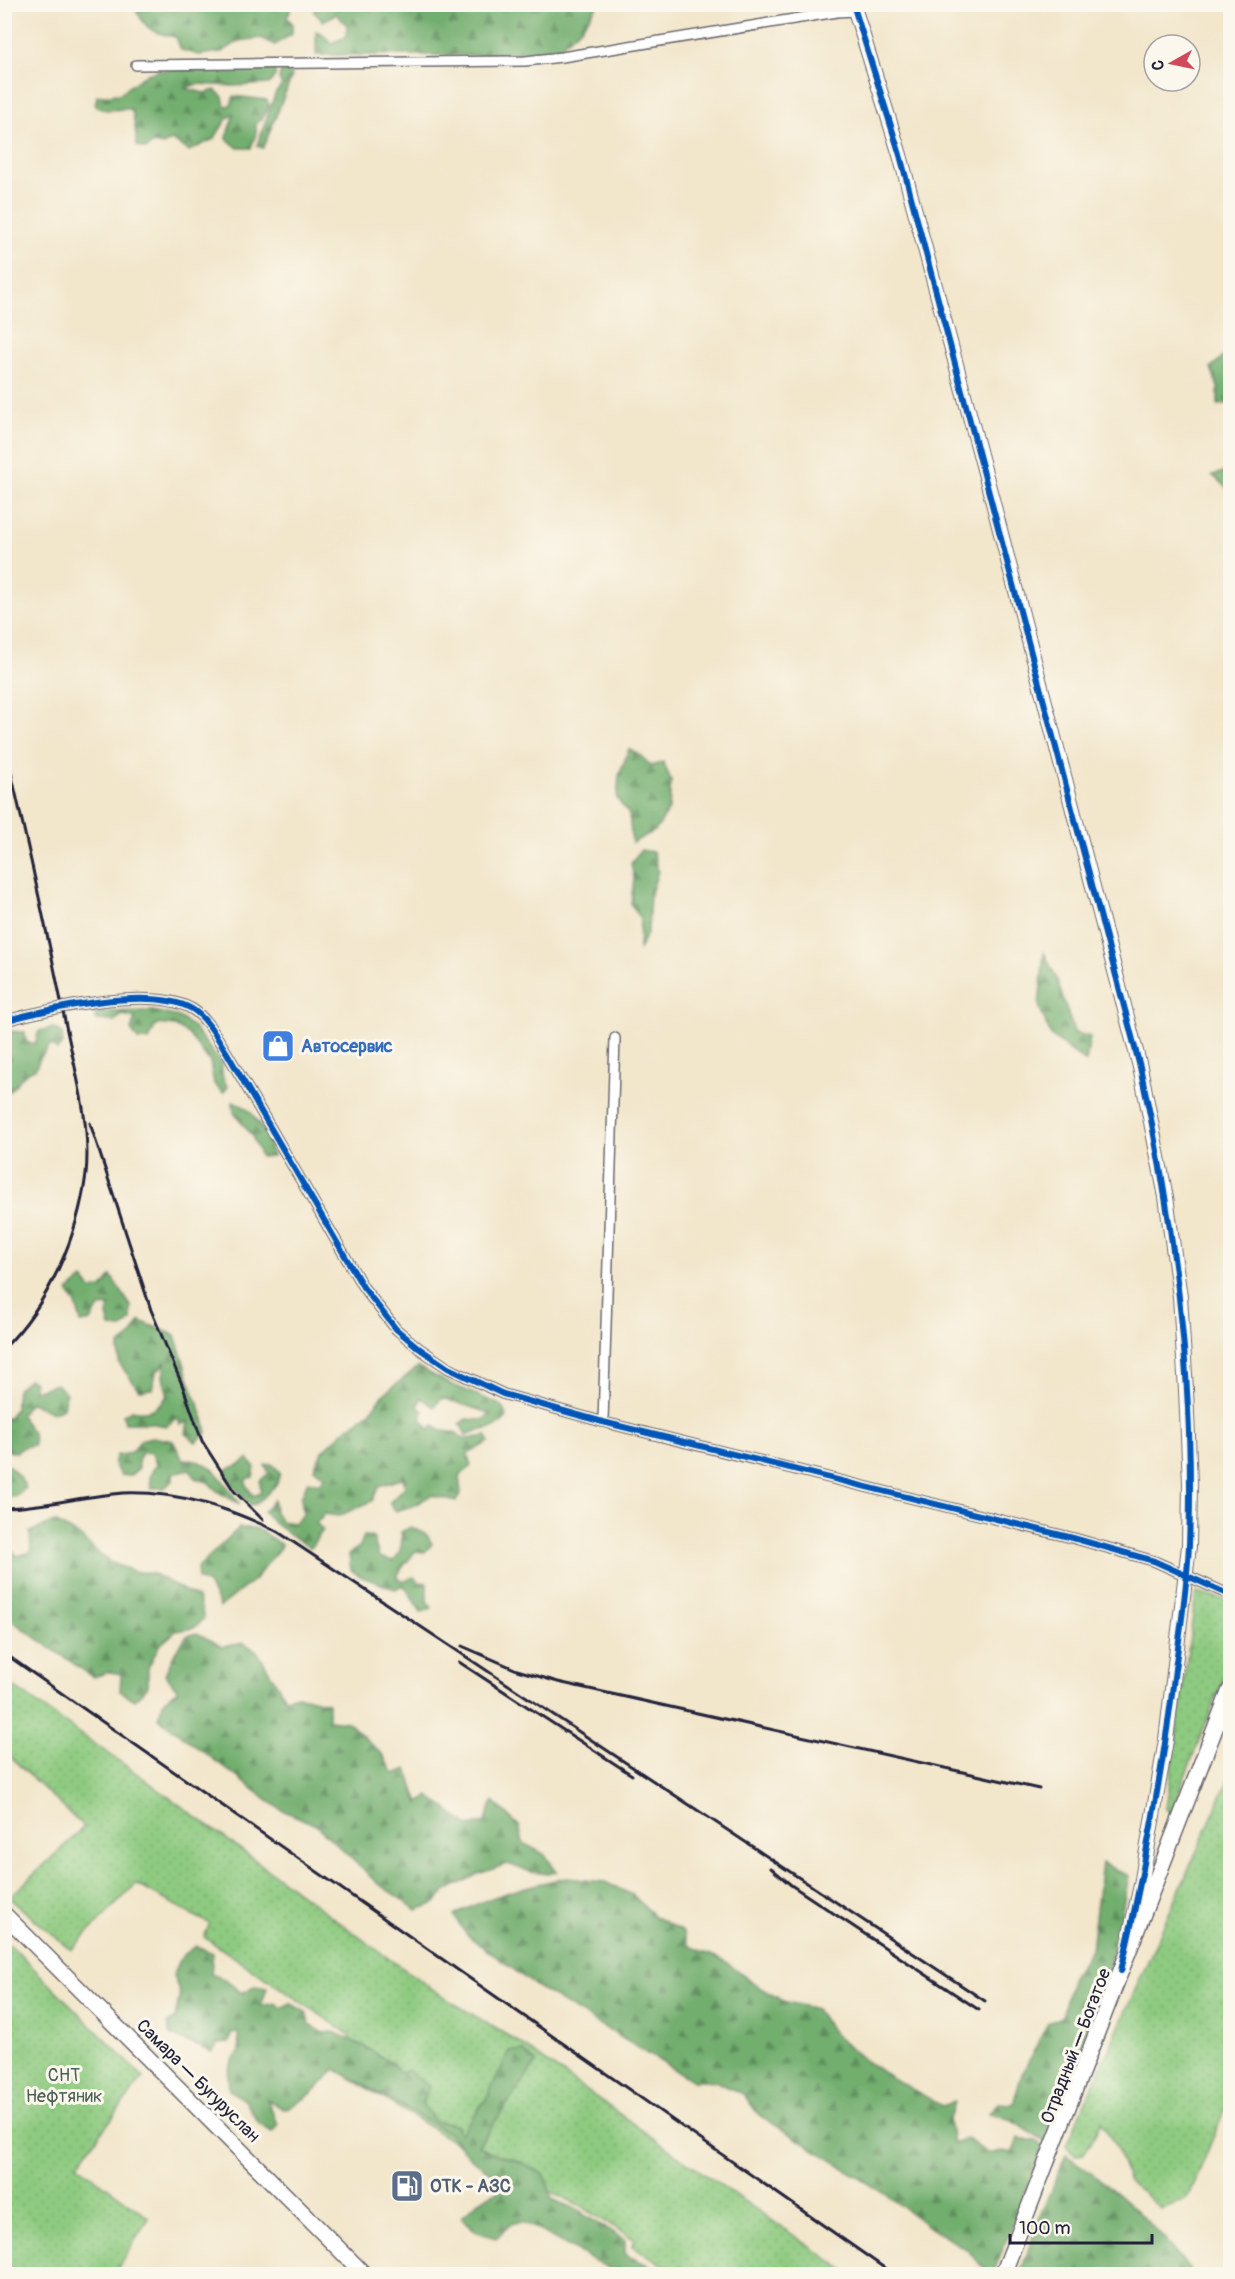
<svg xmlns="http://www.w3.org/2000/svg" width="1235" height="2279" viewBox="0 0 1235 2279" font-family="Pangolin,sans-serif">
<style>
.grass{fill:url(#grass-dots);stroke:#58765e;stroke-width:1.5}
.forest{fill:url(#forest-firs);stroke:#4a6854;stroke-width:1.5}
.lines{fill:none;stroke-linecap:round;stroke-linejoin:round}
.street-casing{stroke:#6b676d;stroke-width:12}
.secondary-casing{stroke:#6b676d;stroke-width:16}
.primary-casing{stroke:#6b676d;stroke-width:18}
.street{stroke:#fff;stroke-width:9}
.secondary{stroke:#fff;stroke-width:14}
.primary{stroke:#fff;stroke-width:15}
.rail{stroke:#22223b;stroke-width:3}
.cycleway-casing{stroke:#fbf7ec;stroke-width:10}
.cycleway{stroke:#0057b8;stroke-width:6}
.labels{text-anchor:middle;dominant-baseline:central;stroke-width:6;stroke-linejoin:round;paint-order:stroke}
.shop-label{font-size:18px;font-weight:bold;fill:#366cbe;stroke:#fbf7ec;text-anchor:start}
.street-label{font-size:18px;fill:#22223b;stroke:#fbf7ec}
.park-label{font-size:18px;fill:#485d53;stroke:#fbf7ec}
.service-label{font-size:18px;font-weight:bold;fill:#4e5e75;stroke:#fbf7ec;text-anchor:start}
</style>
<defs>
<pattern id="grass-dots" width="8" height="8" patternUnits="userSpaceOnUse" patternTransform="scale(1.5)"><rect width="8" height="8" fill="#8eca80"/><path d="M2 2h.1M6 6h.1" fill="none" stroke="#7aad70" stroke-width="1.8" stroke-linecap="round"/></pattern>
<pattern id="forest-firs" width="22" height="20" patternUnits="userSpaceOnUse" patternTransform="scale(1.5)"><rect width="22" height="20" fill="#72ae6e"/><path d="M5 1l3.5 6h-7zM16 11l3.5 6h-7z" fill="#5d8d5c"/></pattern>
</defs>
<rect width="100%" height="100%" fill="#fbf7ec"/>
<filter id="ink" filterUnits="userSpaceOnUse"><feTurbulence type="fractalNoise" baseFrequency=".0167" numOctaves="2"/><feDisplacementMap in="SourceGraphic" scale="12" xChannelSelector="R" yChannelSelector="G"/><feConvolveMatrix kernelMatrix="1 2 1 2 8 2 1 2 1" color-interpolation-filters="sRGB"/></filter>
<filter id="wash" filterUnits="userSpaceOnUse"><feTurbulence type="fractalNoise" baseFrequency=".008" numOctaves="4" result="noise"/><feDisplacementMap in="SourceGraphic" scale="24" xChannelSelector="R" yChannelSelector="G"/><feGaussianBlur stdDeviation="1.35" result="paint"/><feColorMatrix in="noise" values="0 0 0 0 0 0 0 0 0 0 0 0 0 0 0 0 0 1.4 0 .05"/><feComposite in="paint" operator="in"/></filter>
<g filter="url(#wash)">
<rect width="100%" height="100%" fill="#f2e6cb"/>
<path class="grass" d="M1196 1593 1230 1601V1662L1171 1812 1166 1809Z
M4 1680 139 1775 388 1958 450 2001 518 2042 687 2162 850 2274H679L632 2246 634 2239 575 2203 483 2160 339 2071 350 2035 204 1937 210 1924 136 1884 71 1950 9 1898 84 1827 5 1752Z
M1230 1776V2014L1223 2040 1230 2063V2096L1188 2199 1161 2209 1128 2180 1117 2148 1101 2122 1091 2143 1083 2154 1075 2155 1066 2146Z
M4 1943 11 1946 143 2077 77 2165 149 2218 114 2274H5Z"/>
<path class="forest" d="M316 4H598V5L581 28 559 48 503 55H316V31L323 34 331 43 346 37 347 25 336 14 323 21 314 12Z
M133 5H293L287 17 292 23V34L275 45 261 38 239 41 222 52 199 55 181 50 176 37C150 33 145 28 133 5Z
M226 69 275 70V76L269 84 232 86 198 84 185 88 204 93 215 90 223 97 225 106 231 105 234 96 267 100 269 106 262 119 256 124V134L251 148H238L227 139C227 129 233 122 233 114L226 120 214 139 189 151 172 140 163 145 153 143 146 149 137 146C135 133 136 121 131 109L106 110 95 106 97 96 119 94 145 75 159 70Z
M281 71H289L292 76 263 148 257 146 275 94 282 85 279 79Z
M1228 352H1230V403L1218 405V387L1211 368Z
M1230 471V491L1212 475Z
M629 749 641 756 651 766 663 762 671 780 669 809 656 830 632 843 629 814 617 799 619 776Z
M640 850 653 852 658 871 650 896 648 931 639 950 640 918 631 904 634 878 631 864Z
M1044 953 1056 977 1074 1032 1090 1037 1086 1062 1051 1036 1039 1006Z
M153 1011 179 1017 193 1027 221 1063 223 1079 228 1087 223 1093 214 1084 210 1062 188 1034 175 1026 156 1024 149 1040H138L131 1030 135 1018 123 1015 114 1021 96 1020 94 1012Z
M54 1028 62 1033 63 1044 57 1050 51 1044 40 1058 36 1068 25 1074 9 1092H5V1031L25 1032 26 1042 35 1044 39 1031Z
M233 1102C253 1105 268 1137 273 1156L261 1157 252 1136 234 1113Z
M111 1276 131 1306V1321L122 1328 110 1327 107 1315 110 1306 99 1307 91 1321 81 1323 77 1307 68 1291 83 1279 91 1289 102 1288Z
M140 1321 175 1335 190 1383 204 1419 207 1433 196 1442 186 1434 188 1421 180 1425 178 1418 166 1426 149 1423H125L123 1415 131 1410C148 1414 158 1409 168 1395L163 1377 165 1362 156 1373 152 1389 139 1390 119 1363V1345L131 1336Z
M418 1367 446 1382 501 1405 507 1417C494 1433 482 1427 466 1435L460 1424 466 1419 482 1420 492 1414 442 1398 434 1407 421 1398 418 1406 423 1411 421 1419 429 1429 434 1425 441 1431 453 1432 465 1439 487 1436 489 1442 467 1454 471 1466 459 1477 461 1493 456 1501 431 1495 413 1506 396 1511 389 1503 405 1487 403 1478 379 1486 372 1501 339 1516 325 1514 316 1523 323 1530 310 1548 275 1524 263 1512 274 1500 275 1512 281 1521 294 1523 303 1515 301 1497 308 1481 319 1484 325 1477 314 1468 322 1452 345 1430 370 1412 385 1393Z
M29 1379 34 1382V1391L56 1384 66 1393 63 1408 52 1413 30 1402 20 1415 33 1433 34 1445 24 1447 16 1452 5 1451V1417L8 1418 15 1409 17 1389Z
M152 1437 173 1441 183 1460C215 1458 222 1482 240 1504L218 1492 208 1482 195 1478 190 1469 173 1473V1481L164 1488H151L150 1476 156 1464 151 1452 142 1453 138 1460 139 1468 130 1476 120 1475 114 1464 117 1455C130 1455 134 1451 140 1440Z
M248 1459 255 1467 253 1477 246 1479V1485L253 1496 261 1493 260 1481 269 1473 265 1465 272 1464 280 1472 277 1484 256 1504 249 1505 225 1474 228 1469 241 1464Z
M5 1462 20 1477 26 1488 15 1497 5 1498Z
M54 1522 77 1534 109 1562 133 1571 154 1574 198 1598 204 1618 194 1628 176 1631 159 1646 148 1668V1686L135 1700 120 1691 121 1674 110 1672 93 1677 5 1616V1541L17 1556 31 1552 30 1532Z
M411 1527 427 1535 432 1544 425 1552 415 1551C409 1561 400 1567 397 1578L403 1581 414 1577 419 1582 427 1583V1601L432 1608 421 1612 404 1585 395 1589 362 1577 351 1570 349 1554 360 1546 364 1536 373 1537 379 1557 393 1561C401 1553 403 1544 401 1532Z
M239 1528H256L282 1545 255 1579 220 1607 208 1584 198 1579 197 1568Z
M197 1633 222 1647 244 1643 257 1651 285 1698 298 1695 328 1703V1720L348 1722 382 1754 394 1774 407 1769 419 1803 429 1796 469 1826 485 1822 493 1801 519 1826 523 1843 544 1854 557 1871 547 1874 532 1872 507 1864 478 1874 446 1891 435 1903 417 1910 377 1883 316 1825 280 1809 158 1718 164 1700 178 1691 165 1674 175 1653 187 1636Z
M1102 1863 1129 1876 1115 1943 1104 1986 1046 2143 1011 2120 989 2113 998 2103 1013 2104 1022 2074 1048 2023 1062 2017 1071 1979 1091 1949Z
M567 1878 605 1882 633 1895 654 1916 682 1931 689 1946 723 1960 757 1986 783 2001 816 2009C846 2058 894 2078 942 2106L955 2102 949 2119 953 2143 966 2138 987 2153 1013 2152 1018 2138 1036 2141 1043 2147 993 2274H990L966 2249 925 2224 884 2193 759 2115 743 2094 715 2081H693L537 1987 467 1935 454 1916C484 1897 531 1884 567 1878Z
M196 1946 213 1953 211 1974 224 1979 242 1993 255 1986 267 1988 261 2006 275 2003 282 2008 290 2003 306 2012 309 2023 323 2033 334 2032 367 2048 393 2064 400 2073 408 2070 429 2087 422 2104 435 2121 456 2125 460 2134 486 2099 510 2051H523L536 2063 478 2146 489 2152 519 2161 545 2175 552 2199 575 2209 625 2240V2255L651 2266 664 2274H619L522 2221 511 2224 496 2238 477 2232 461 2218 478 2201 497 2192 495 2175 470 2158 449 2133 335 2069C318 2088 309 2100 283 2109L267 2099 278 2124 272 2132 259 2124 245 2100 229 2090C227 2074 227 2065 239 2053L238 2032 231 2033 229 2043 218 2044 212 2052 170 2035 168 2023 175 2018 180 1994 173 1975 182 1956Z
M1066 2155C1117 2190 1156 2225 1193 2274H1020L1041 2213Z"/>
</g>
<g filter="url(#ink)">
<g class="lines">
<g class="street-casing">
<path id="street" d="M136 65 525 61 562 57 837 12 855 11
M4 1021C48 1009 152 985 192 1009 207 1018 217 1038 227 1053L363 1287 396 1329 420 1349 448 1368 503 1394 603 1422 1073 1538 1154 1561 1230 1595
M603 1422 615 1038"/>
</g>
<g class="secondary-casing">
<path id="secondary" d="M853 4 900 155 992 499 1140 1067 1166 1197 1180 1297 1186 1390 1190 1483 1189 1546 1166 1740 1141 1885 1130 1934"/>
</g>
<g class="primary-casing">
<path id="primary" d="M4 1914 364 2274
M1003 2274 1230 1690"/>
</g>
<use href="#street" class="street"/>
<use href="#secondary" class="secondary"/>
<use href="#primary" class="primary"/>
<path class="rail" d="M4 742C26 837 47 931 66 1026 76 1074 91 1125 86 1174 78 1236 49 1304 4 1348
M90 1123 151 1310 183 1387 202 1441 234 1491 263 1520
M4 1508C44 1507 83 1496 123 1493 178 1491 229 1508 278 1532L985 2001
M462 1646 517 1670 558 1682 1039 1789
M4 1653 893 2274
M459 1662 632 1775
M771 1868 791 1885 979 2010"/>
<g class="cycleway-casing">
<path id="cycleway" d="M853 4 900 155 1140 1067C1175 1224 1195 1384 1189 1545 1187 1587 1181 1628 1175 1669 1163 1771 1144 1871 1121 1971
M4 1021C48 1009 152 985 192 1009 207 1018 217 1038 227 1053L363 1287 396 1329 420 1349 448 1368 503 1394 603 1422 1073 1538 1154 1561 1230 1595"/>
</g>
<use href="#cycleway" class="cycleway"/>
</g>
</g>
<defs>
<g id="shop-square" transform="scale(1.725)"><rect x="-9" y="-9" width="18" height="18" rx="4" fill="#3f7fe0" stroke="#fbf7ec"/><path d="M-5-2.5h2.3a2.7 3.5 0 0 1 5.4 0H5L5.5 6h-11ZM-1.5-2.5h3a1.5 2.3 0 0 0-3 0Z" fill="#fff"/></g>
<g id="fuel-square" transform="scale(1.725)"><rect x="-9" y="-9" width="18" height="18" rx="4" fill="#5c6f8a" stroke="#fbf7ec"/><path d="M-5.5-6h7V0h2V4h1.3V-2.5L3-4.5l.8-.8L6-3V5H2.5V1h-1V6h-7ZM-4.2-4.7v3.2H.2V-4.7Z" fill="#fff"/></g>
</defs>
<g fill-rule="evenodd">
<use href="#shop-square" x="278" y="1046"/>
<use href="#fuel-square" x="407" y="2186"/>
</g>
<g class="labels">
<g class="shop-label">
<text x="301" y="1046">Автосервис</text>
</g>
<g class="street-label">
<text transform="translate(1076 2046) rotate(-69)">Отрадный — Богатое</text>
<text transform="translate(198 2081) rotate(45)">Самара — Бугуруслан</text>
</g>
<g class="park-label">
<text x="64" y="2075">СНТ<tspan x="64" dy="21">Нефтяник</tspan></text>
</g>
<g class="service-label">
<text x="430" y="2186">ОТК - АЗС</text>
</g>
</g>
<rect width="1235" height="2279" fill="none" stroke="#fbf7ec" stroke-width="24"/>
<g transform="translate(1172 63) rotate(261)"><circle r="28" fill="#fbf7ec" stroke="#a4a2a5" stroke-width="1.5"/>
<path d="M0-4.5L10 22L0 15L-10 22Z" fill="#d1495b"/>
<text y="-9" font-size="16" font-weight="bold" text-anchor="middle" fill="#22223b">С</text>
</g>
<path d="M1010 2234v9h142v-9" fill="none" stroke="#22223b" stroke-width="3"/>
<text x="1019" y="2234" font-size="18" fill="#22223b" stroke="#fbf7ec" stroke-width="4.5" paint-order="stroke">100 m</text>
</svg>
